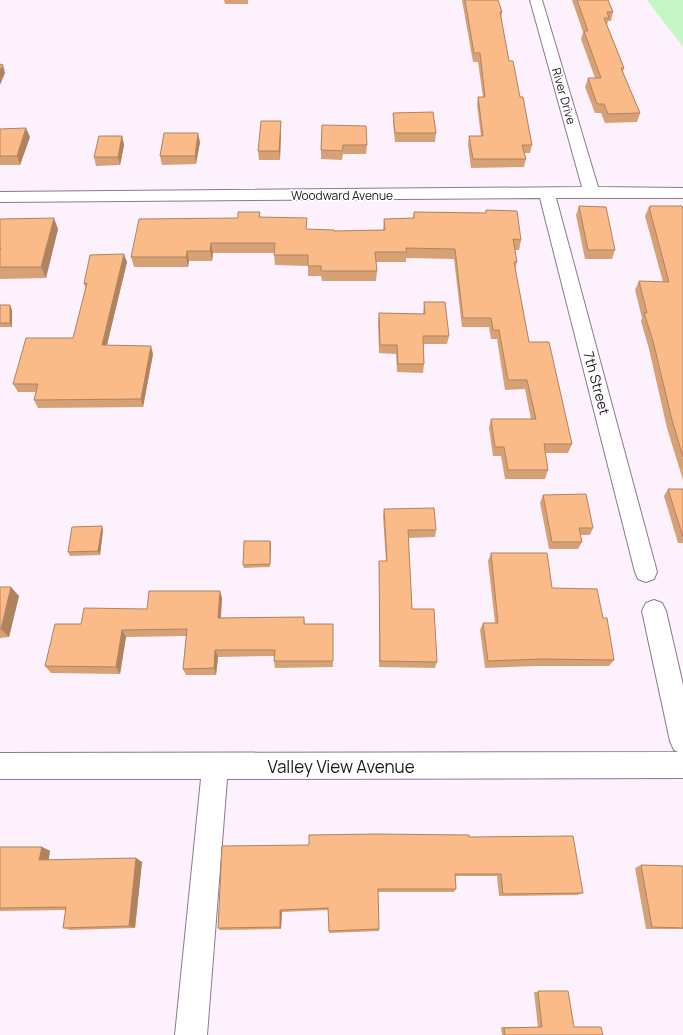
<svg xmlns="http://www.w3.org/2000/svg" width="683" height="1035" viewBox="0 0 683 1035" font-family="Manrope,sans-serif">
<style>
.green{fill:#c6f6c6}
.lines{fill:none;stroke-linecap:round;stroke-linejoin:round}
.minor-casing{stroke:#8e7791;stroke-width:2}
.minor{fill:#fff;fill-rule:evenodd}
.wall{fill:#d7a176}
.shaded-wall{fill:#af8360}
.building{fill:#fabb89;stroke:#af8360}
.labels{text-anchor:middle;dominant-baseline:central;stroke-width:3.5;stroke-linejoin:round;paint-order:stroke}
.far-street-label{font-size:12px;fill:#201721;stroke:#fff}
.street-label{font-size:14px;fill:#201721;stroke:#fff}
.near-street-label{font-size:17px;fill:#201721;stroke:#fff}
</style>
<rect width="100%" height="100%" fill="#fcf1fd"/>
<path class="green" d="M647 0H683V47Z"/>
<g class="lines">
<g class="minor-casing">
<path id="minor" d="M530 0H542L598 187 683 188V198H556L657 572 654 579 646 582 638 579 635 572 540 198 0 202V192L582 187Z
M654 600 662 603 666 611 683 685V778L227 779 207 1035H175L201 779H0V753L678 752 674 750 670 741 642 611 646 603Z"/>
</g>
<use href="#minor" class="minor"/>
</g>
<path class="wall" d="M224 0H248V4H225Z
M462 0H498L502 12 501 18 509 61 520 97 532 145 530 153H524L526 159 524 167 471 168 468 145 469 136H481L477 105 478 97H483L478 62H473Z
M572 0H608L613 12 611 21H608L607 25 624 68 623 72 640 113 637 122 605 123 601 113H595L585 87 588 78H595L581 39 583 32Z
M393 113 436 133 435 142H395L393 121Z
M322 125 367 145 366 154H343L342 160 321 159V150Z
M0 129 30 137 20 165H0Z
M281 130 280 160H259L258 151Z
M122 136 124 145 120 165 96 166 94 157Z
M200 142 196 164 162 165 160 156Z
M579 206 615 250 612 259H585L576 215Z
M650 206 683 209V480L667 428 649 349 641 321 642 318 635 290 639 281 663 282 645 216 649 207H650Z
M486 210 521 240 519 250H515L517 262 515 270 529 342 572 444 568 453H545L548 470 545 479H505L501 456H493L489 428 491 419H531L525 389 505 390 497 339H491L489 327H462L454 259 406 258V262H376L377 271 376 281H322L321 276H308V266L275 265 274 253H213L212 261H189L188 267H134L131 257 238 218 260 212V217L307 229 334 231 383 230 384 219 413 218 414 212 485 213Z
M0 219 58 229 46 278 0 279Z
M127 262 107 345 153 354 143 407 38 408 34 400 36 392H18L13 384 73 338 86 289 84 284Z
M424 302 449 336 447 344H423L424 364 423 373 397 372 396 354 379 353 378 321 379 313 423 314Z
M0 305 12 310V327H0Z
M668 489H683V543H678L664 496Z
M543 495 593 528 590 535H580L582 542 578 549H549L540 503Z
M384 509 436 530 435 537 408 538 412 609 437 662 435 668 379 667V561H386L383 516Z
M103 530 100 555 70 556 68 552Z
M270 541 271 544 270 567 244 568 243 565Z
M491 553 603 618 614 660 609 666H537L485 668 480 630 483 623H495L488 561Z
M0 587 19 596 9 637 0 638Z
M222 598 221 618 304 617 305 624H333V667L275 668 274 661V656L218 657 216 675H186L183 669 186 636 126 637 120 674 51 673 45 666 81 624 147 609Z
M469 837 583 893 577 895 499 896 497 876H455L456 889 454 892H378L379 929V931L329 933 328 910 282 912 281 929 220 930 218 928 309 845Z
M0 847H42L50 851 48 860 136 858 142 862 135 928 71 930 63 928 66 910 0 911Z
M641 865 683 866V929H646L635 868Z
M568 991 574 1027H601L603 1035H502L501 1027H538L534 992Z"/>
<path class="shaded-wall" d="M3 65 5 73 0 85V71Z
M281 121V130L280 160 279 151Z
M26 128 30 137 20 165 17 156Z
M198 133 200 142 196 164 195 156Z
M122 136 124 145 120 165 118 157Z
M54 218 58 229 46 278 41 267Z
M211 243 213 253 212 261 210 251Z
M187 251 189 261 188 267 186 257Z
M124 254 127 262 105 353 102 345Z
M10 305 12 310V327L10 323Z
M151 346 153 354 143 407 141 399Z
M102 526 103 530 100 555 98 551Z
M270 541 271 544 270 567Z
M11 587 19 596 9 637 1 629Z
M220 591 222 598 220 625 218 618Z
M122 630 126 637 120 674 116 667Z
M215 650 218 657 216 675 214 668Z
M42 847 50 851 48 864 39 860Z
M136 858 142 862 135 928 129 926Z
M280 910 282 912 281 929 280 927Z"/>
<path class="building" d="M465 0H498L502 12H500L509 61H513L520 97H523L532 145H522L526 159H473L469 136H483L478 97H485L480 53H474Z
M577 0H608L613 12H607L609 18H604L624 68H621L640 113 608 114 604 104H597L588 78H601L584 31H588Z
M0 64 3 65 0 71Z
M433 112 436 133H395L393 113Z
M261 121H281L279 151H258Z
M322 125 366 126 367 145H343L342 151 321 150Z
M26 128 17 156H0V129Z
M164 133H198L195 156H160Z
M99 136H122L118 157H94Z
M579 206 606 207 615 250H588Z
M650 206H682L683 209V457L672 420 653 341 644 313H647L639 281 669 282 649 207H651Z
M486 210 517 211 521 240 513 239 517 262H514L529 342H549L572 444H544L548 470H508L504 447H495L491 419H536L527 380H508L499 330H493L491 318H463L455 249 406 248 407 252H375L377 271H321V266H308V255H274L275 243H211L210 251H187L186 257H131L139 219 238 218V212H260L259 217 307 218 306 229 334 230V231L385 230 384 219 414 218V212L486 213Z
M54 218 41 267H0V250L1 248H0V219Z
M124 254 102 345 151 346 141 399 34 400 38 384H13L26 338H73L87 283 84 284 90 255Z
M424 302H445L449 336H423L424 364H398L397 345H380L379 313 425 314Z
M0 305H10V323H0Z
M668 489H683V537Z
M586 494 593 528H579L582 542H552L543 495Z
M434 508 436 530H408L412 609H434L437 662 380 661 379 561H387L384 509Z
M102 526 98 551 68 552 72 527Z
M244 541H270V564L243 565Z
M491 553H547L552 588 597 589 603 618H607L614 660 541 659 488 661 483 623H498Z
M0 587H11L1 629H0Z
M149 591H220L218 618 304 617V624H333V661H274L275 650H215L214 668 183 669 187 629 122 630 116 667 45 666 55 624H81L84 608 147 609Z
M376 834 469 835V837L573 836 583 893 503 894 501 874H455L456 889H378L379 929 329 931 328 908 280 910V927L218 928 222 846 309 845V835Z
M0 847H42L39 860 136 858 129 926 63 928 66 907 0 908Z
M641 865 683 866V928L652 927Z
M538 991H568L574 1027H601L603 1035H505L504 1028 542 1027Z"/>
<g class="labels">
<g class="far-street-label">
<text transform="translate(564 96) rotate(74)">River Drive</text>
<text x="342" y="195">Woodward Avenue</text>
</g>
<g class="street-label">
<text transform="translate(597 383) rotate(75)">7th Street</text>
</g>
<g class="near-street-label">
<text x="341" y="766">Valley View Avenue</text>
</g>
</g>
</svg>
